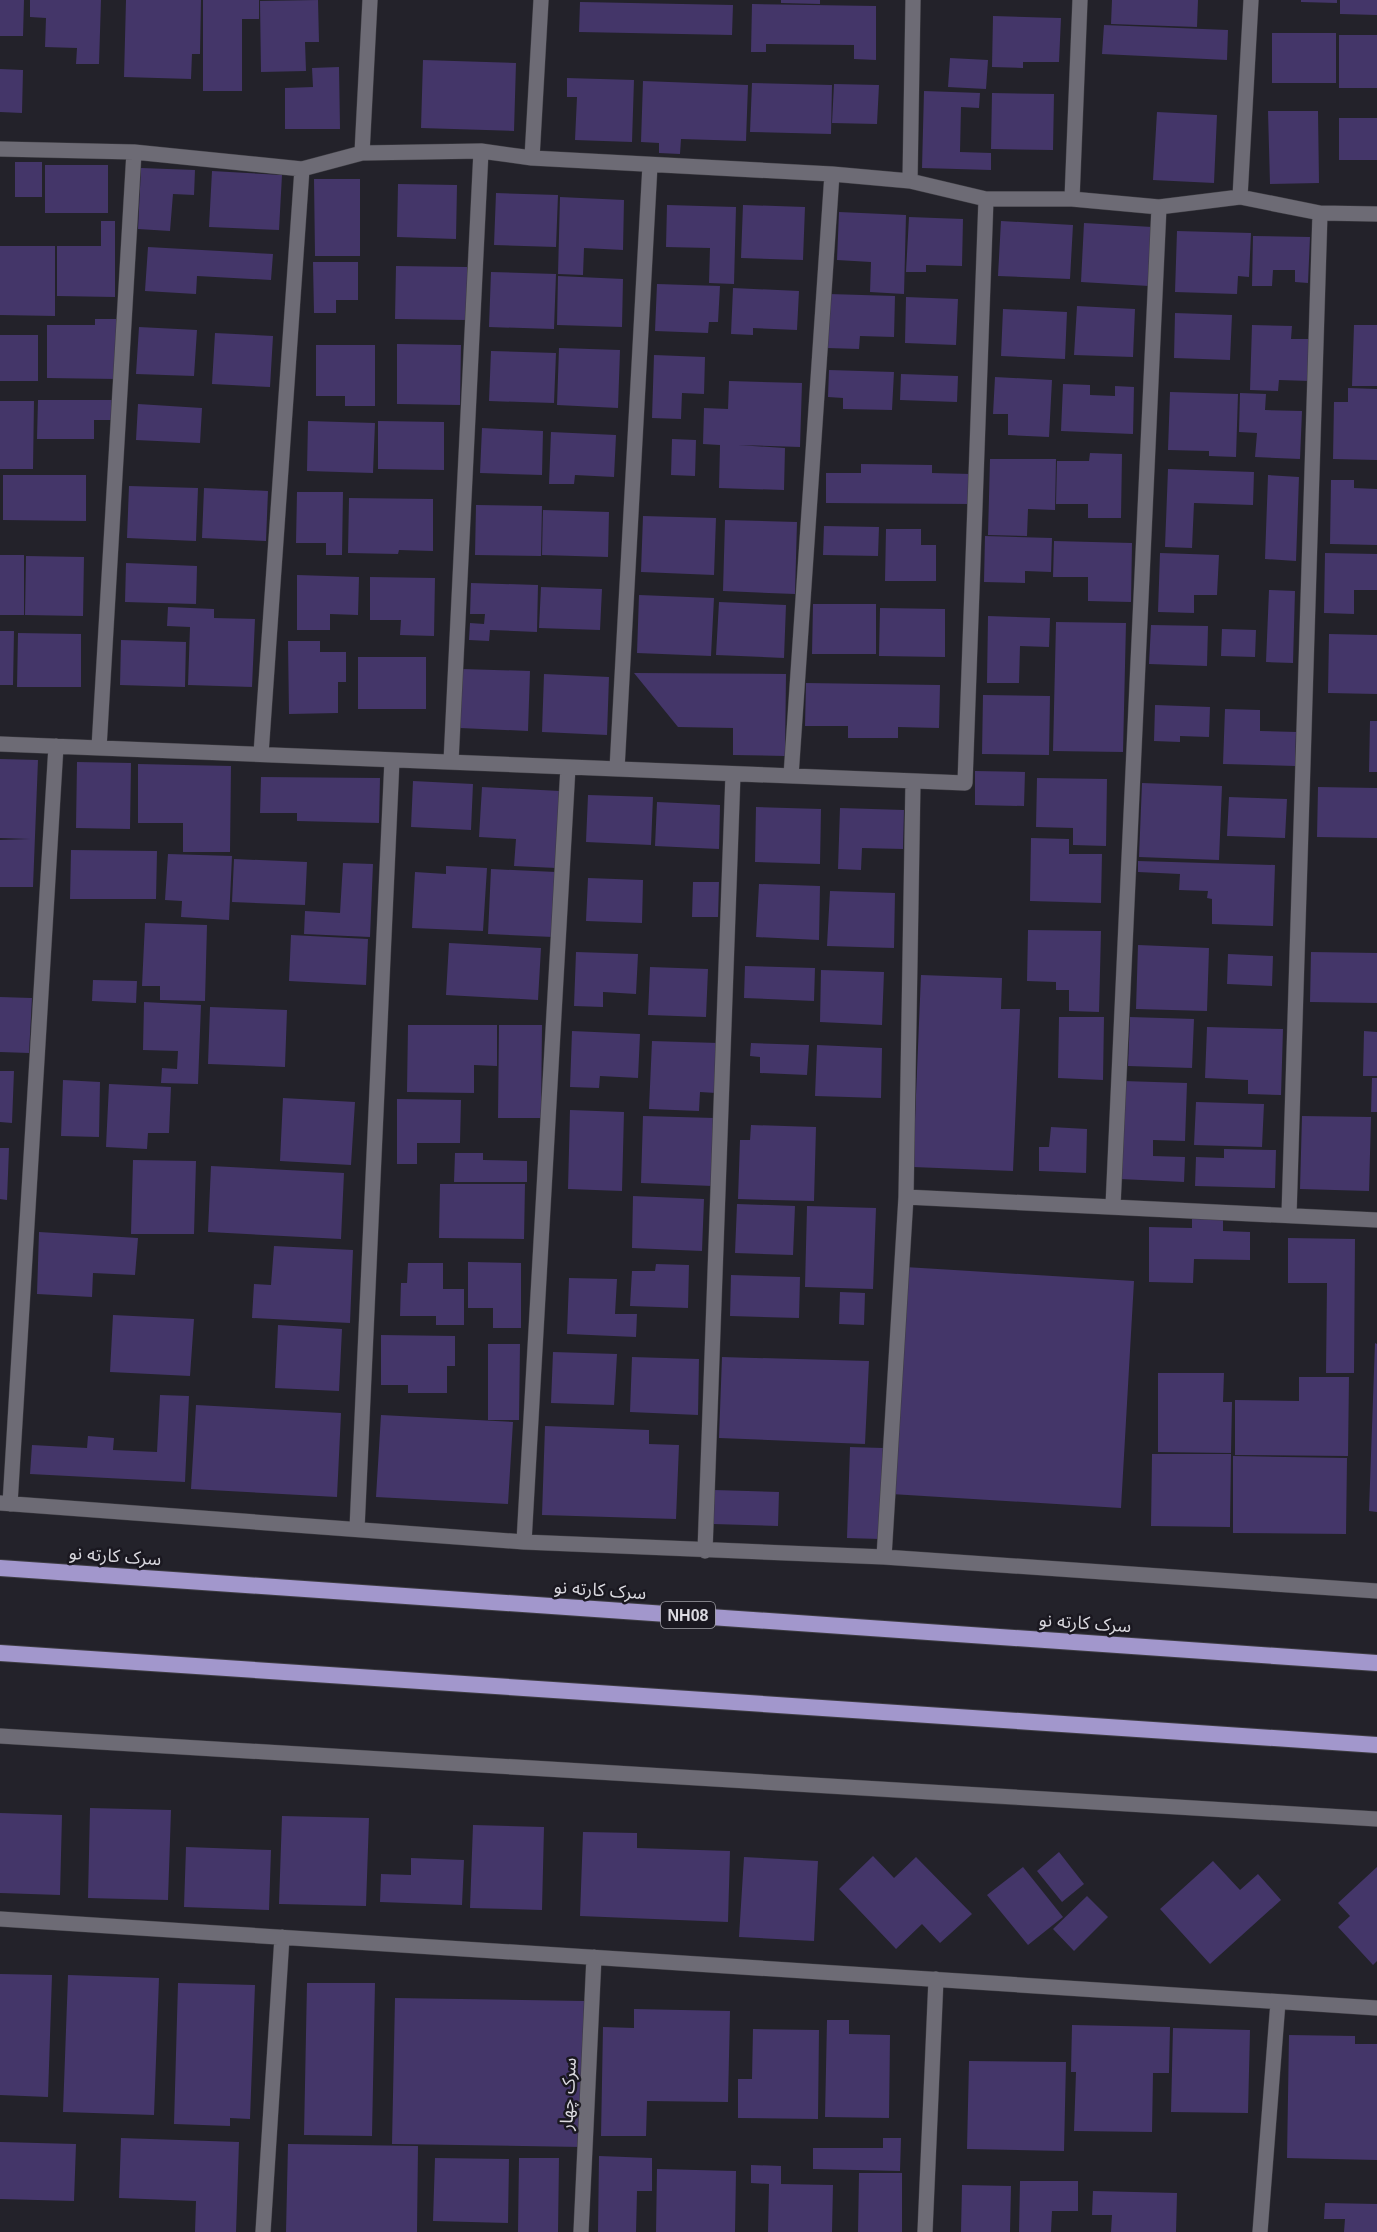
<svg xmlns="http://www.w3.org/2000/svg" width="1377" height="2232" viewBox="0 0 1377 2232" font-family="Arial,'Noto Sans Arabic',sans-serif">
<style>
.building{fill:#443669}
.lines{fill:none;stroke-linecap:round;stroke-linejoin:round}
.minor-casing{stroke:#3e3d43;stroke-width:16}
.trunk-casing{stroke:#3e3d43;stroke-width:18}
.minor{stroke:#6d6b75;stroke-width:15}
.trunk{stroke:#a297cc;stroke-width:16}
.labels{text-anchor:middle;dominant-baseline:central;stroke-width:5;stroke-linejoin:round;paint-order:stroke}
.shield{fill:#1a1820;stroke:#a1a0a6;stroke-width:1.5}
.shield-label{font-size:16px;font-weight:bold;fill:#dbdae0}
.street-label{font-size:18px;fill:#dbdae0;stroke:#1a1820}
</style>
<rect width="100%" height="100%" fill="#23222a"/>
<path class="building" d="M0 0H24L23 36H0Z
M30 0H101L99 64H76L77 48 45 47 46 18 30 17Z
M126 0H201L200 54H192L191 79 124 77Z
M203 0H259V19H242V91H203Z
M318 0 319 42H305L306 71 261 72 260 1Z
M781 0H820V4L781 3Z
M1112 0H1198L1197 27 1111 24Z
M1301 0H1337V3L1301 2Z
M1340 0H1377V15L1340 14Z
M580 2 733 5 732 35 579 32Z
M752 4 876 6V60L854 59V45L766 44V52H751Z
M993 16 1061 18 1059 62H1023V68L992 67Z
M1104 25 1228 30 1227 60 1102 54Z
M1272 33H1336V83H1272Z
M1339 35H1377V88H1339Z
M950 58 988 60 986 89 948 87Z
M423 60 516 63 514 131 421 128Z
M339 67 340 129H285V88L313 87 312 68Z
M0 69 23 70 22 113 0 112Z
M567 78 634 80 632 142 575 140 577 97H567Z
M643 81 748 85 746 141 681 139 680 154 659 153V143L641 142Z
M752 83 832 85 831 134 750 132Z
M834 84 879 85 877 124 832 123Z
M924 91 980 93 979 108 961 107 960 152 991 153V170L922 168Z
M992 93 1054 94 1053 150 991 149Z
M1268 111H1318L1319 183 1270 184Z
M1157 112 1217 115 1214 183 1153 180Z
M1339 118H1377V160H1339Z
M15 162H42V197H15Z
M45 165H108V213H45Z
M141 168 195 170 194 195 173 194 170 231 138 229Z
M212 171 282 175 279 230 209 227Z
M314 179H360V256H315Z
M398 184 457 185 456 239 397 237Z
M496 193 558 195 556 247 494 245Z
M560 197 624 200 623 250 584 248 583 275 558 274Z
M667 205 736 207 734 284 709 283 710 248 666 247Z
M743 205 805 207 803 260 741 258Z
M839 212 906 215 904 294 870 292 871 262 837 260Z
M909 217 963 219 962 266 926 265V272H906Z
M101 221H115V297L57 296V246H101Z
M1001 221 1073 225 1070 279 998 276Z
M1084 223 1152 227 1149 286 1081 282Z
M1177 231 1251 233 1249 277 1238 276 1237 294 1175 292Z
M1253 236 1310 237 1308 283 1295 282V270H1273L1272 286H1252Z
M0 246H55V316L0 315Z
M148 247 273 254 271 280 197 276 196 294 145 291Z
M313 262H358V300H336V313H314Z
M396 266 467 267V320L395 319Z
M491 272 556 274 554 329 489 327Z
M558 276 623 279 622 327 557 325Z
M657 284 720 286 718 322H709L708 333 655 331Z
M733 288 799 291 797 330 753 328V335L731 334Z
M829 294 895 296 894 337 860 336 859 349 827 348Z
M906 297 958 299 956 345 905 343Z
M1077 306 1135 309 1133 357 1074 355Z
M1003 309 1067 312 1065 359 1001 356Z
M1175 313 1232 315 1230 360 1174 358Z
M95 319H116V379L47 378V325H95Z
M1252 325 1292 326 1291 339H1311L1310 381 1279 380 1278 391 1250 390Z
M1354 325H1377V386H1352Z
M139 327 197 330 194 376 136 374Z
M215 333 273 336 270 387 212 384Z
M0 335H38V381H0Z
M397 344 461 345 460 405 397 404Z
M316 345H375V406H345V396H316Z
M559 348 620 350 618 408 557 405Z
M491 351 556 353 554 403 489 401Z
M654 355 705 357 704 394 682 393 681 419 652 418Z
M829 370 894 372 892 410 843 409V398L828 397Z
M901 374 958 376 957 402 900 400Z
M995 377 1052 380 1049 437 1008 435V414H993Z
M729 381 802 383 800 447 738 445 785 448 784 490 719 488 720 445 703 444 704 408 728 409Z
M1063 384 1090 385V395L1115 396V386L1134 387 1133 434 1061 431Z
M1348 388 1377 389V460L1333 459 1334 402H1348Z
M1170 392 1238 394 1236 457 1209 456V451L1168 450Z
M1240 393 1266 394 1265 410 1302 411 1300 459 1255 457 1257 433 1239 432Z
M38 400H112L111 420H94V439H37Z
M0 401H34L33 469H0Z
M138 404 202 408 200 443 136 440Z
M308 421 375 423 373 473 307 471Z
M378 421 444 422V470L378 469Z
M482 428 543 431 542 475 480 473Z
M551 432 616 435 614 477 575 475 574 484H549Z
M672 439 696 440 695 476 671 475Z
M1090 453 1122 454 1121 518H1088V504H1056L1057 461H1089Z
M990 459H1056L1055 510 1028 509 1027 536 988 535Z
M861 464 932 465V473L971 474V504L826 503V473H861Z
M1168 469 1254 472 1253 505 1194 503 1192 548 1165 547Z
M3 475H86V521L3 520Z
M1268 475 1299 477 1296 561 1265 559Z
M1331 480H1354V488L1377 489V545L1330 544Z
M129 486 198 488 196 541 127 538Z
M204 488 268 491 266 541 202 538Z
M297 492H343L342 555H326V543H296Z
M349 498 433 499V551L399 550 398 554 348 553Z
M476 505 542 506 541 556 475 555Z
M543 510 609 512 608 557 542 555Z
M643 516 716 518 714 575 641 572Z
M725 520 797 522 795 594 723 591Z
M824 526 879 527 878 556 823 555Z
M886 529H921V545H936V581H885Z
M985 536 1052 538 1051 572 1025 571V583L984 582Z
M1054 541 1132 543 1131 602 1088 601V577H1053Z
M1160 553 1219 555 1217 595H1194V613L1158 612Z
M1325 553 1377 554V590H1354V614L1324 613Z
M0 555H24V615H0Z
M26 556 84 557 83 616 25 615Z
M126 563 197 566 196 604 125 602Z
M297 575 359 577 358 615 330 614V630H297Z
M370 577 435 578 434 636 400 635 401 620H370Z
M471 583 538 585 537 632 490 630 489 641 469 640 470 623 484 624 485 614H470Z
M541 587 602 589 600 630 539 628Z
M1269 590 1295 591 1293 663 1266 662Z
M639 595 714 598 711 656 637 653Z
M719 602 786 605 784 658 716 655Z
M813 604H876V654H812Z
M168 607 214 609V618L255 619 252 687 188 685 190 627 167 626Z
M880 608 945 609V657L879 656Z
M988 616 1050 618 1049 647 1020 646 1019 683H987Z
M1056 622 1126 623 1123 752 1053 751Z
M1151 625 1208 626 1207 666 1149 664Z
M1222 629 1256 630 1255 657 1221 656Z
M0 631H14L13 685H0Z
M18 633 81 634V687H17Z
M1329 634 1377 635V694L1328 693Z
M121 640 186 642 185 687 120 685Z
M288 641H320V652H346V682H338V713L289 714Z
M358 657H426V709H358Z
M462 669 530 671 528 731 460 728Z
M634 673 786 674 785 756 733 755V728L678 727Z
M544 674 609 677 607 735 542 732Z
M806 683 940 685 939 728 898 727V738H848V726H805Z
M983 695 1050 696 1049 755 982 754Z
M1155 705 1210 707 1209 737 1180 736V742L1154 741Z
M1225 709 1260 710V731L1296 732 1295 766 1223 764Z
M1370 721H1377V772H1369Z
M0 759 38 760 33 887H0V840L30 839 0 838Z
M77 762 131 763 130 829 76 828Z
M138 764 231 766 230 852H183V823H138Z
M975 771 1025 772 1024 806 975 805Z
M261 777 380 778 379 823 297 821V813H260Z
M1037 778 1107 779 1106 846 1073 845V828L1036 827Z
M413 781 473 784 471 830 411 827Z
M1142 783 1222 786 1219 860 1139 857Z
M482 787 560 791 556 868 514 866 516 839 479 837Z
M1318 787 1377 788V838L1317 837Z
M588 795 653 797 651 845 586 842Z
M1229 797 1287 799 1285 838 1227 836Z
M657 802 720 805 719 849 655 846Z
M756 807 821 809 820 864 755 862Z
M840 808 904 810 903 849 862 848 861 870 838 869Z
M1031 838 1069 839V854H1102L1101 903 1030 901Z
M71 850 157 851 156 899H70Z
M168 854 232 856 229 920 181 917 182 901 165 900Z
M234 859 307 862 305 905 232 902Z
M1138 861 1275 865 1273 926 1212 924V899L1207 898 1208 891 1179 890 1180 874 1138 872Z
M343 863 373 864 370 937 304 934 305 911 340 913Z
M446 866 487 868 483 931 412 928 415 872 446 874Z
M491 869 556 872 553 937 488 934Z
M588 878 643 880 642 923 586 921Z
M693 882H719L718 917H692Z
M759 884 820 886 819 940 756 937Z
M830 891 895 893 894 948 827 946Z
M145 923 207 925 205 1001 160 1000V986H142Z
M1028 930 1101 931 1099 1012 1069 1011V990H1056V982L1027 981Z
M291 935 368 939 366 985 289 981Z
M449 943 541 948 538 1000 446 995Z
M1138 945 1209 948 1207 1011 1136 1009Z
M576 952 638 954 636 994 603 992V1007L574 1006Z
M1311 952 1377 953V1003L1310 1002Z
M1228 954 1273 956 1272 986 1227 984Z
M745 966 815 968 814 1001 744 998Z
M650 967 708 969 706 1017 648 1015Z
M821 970 884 972 882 1025 820 1022Z
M921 975 1002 978 1001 1009H1020L1013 1171 913 1167Z
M93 980 137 981 136 1003 92 1001Z
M0 997 32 998 29 1053 0 1052Z
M144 1002 201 1005 198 1084 161 1083 162 1068 177 1069 178 1051 143 1050Z
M210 1007 287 1010 285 1067 208 1064Z
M1059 1017H1104L1103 1080 1058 1078Z
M1130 1017 1194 1019 1192 1068 1128 1066Z
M408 1025H497V1066L474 1065V1093L407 1092Z
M499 1025H542L541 1118H498Z
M1207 1027 1283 1029 1281 1095 1248 1094V1080L1205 1078Z
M572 1031 640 1034 638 1078 600 1076 599 1088 570 1087Z
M1364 1031 1377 1032V1076H1363Z
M652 1041 718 1043 716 1093 700 1092 699 1111 649 1109Z
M751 1043 809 1045 807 1075 760 1073V1057L750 1056Z
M817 1045 882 1048 881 1098 815 1096Z
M0 1071H14L12 1123 0 1122Z
M1372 1078H1377V1112H1371Z
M63 1080 100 1082 99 1137 61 1136Z
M1123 1081 1187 1083 1185 1141 1153 1140V1156L1185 1157 1184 1182 1120 1179Z
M109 1084 171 1087 169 1133H148L147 1149 106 1147Z
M283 1098 355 1102 351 1165 280 1161Z
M397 1099 461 1100 460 1143H417V1164H397Z
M1196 1102 1264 1104 1262 1147 1194 1145Z
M570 1110 624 1112 622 1191 568 1189Z
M643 1116 715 1118 712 1186 641 1183Z
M1302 1116 1371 1117 1369 1191 1300 1189Z
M751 1125 816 1127 814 1201 738 1199 740 1140H750Z
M1051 1127 1087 1129 1086 1173 1039 1171V1147H1049Z
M0 1148H9L7 1200 0 1199Z
M1224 1149 1276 1150 1275 1188 1195 1186 1196 1157 1224 1158Z
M455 1153H483V1160L527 1161V1182H454Z
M133 1160 196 1161 194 1234H131Z
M211 1166 344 1173 341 1239 208 1232Z
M440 1184H525L524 1239 439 1238Z
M633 1196 704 1199 702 1251 632 1248Z
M737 1204 795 1206 793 1255 735 1253Z
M807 1206 876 1208 873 1289 805 1287Z
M1192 1214 1223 1215V1231L1250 1232V1260L1194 1259 1193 1283 1149 1282V1227L1192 1228Z
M39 1232 138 1238 135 1275 93 1273 92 1297 37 1294Z
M1288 1238 1355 1239 1354 1373H1326L1327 1283H1288Z
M274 1246 353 1250 350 1323 252 1318 254 1284 271 1285Z
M468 1262 521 1263V1328H493V1308H468Z
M408 1263H443V1289H464V1325H436V1316H400L401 1283H407Z
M656 1264 689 1265 688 1308 630 1306 632 1271H655Z
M905 1267 1134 1281 1121 1508 891 1494Z
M731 1275 800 1277 799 1318 730 1316Z
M569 1278 617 1279 615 1314H637L636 1337 567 1334Z
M840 1292 865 1293 864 1325 839 1324Z
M113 1315 194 1319 190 1376 110 1372Z
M278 1325 342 1329 339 1391 275 1388Z
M381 1335 455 1336V1366H447V1393H408V1385H381Z
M1375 1343 1377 1344V1512L1369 1511Z
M488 1344H520L519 1420H488Z
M553 1352 617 1354 614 1405 551 1403Z
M632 1357 699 1359 698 1415 630 1412Z
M722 1357 869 1361 865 1444 719 1438Z
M1158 1373H1224L1223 1402H1232L1231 1453 1158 1452Z
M1299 1377H1349L1348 1456 1235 1455V1400L1299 1401Z
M160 1395 189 1396 185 1482 30 1474 32 1445 87 1448 88 1436 114 1438 113 1450 157 1452Z
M196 1405 341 1413 337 1497 191 1489Z
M381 1415 513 1422 508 1504 376 1497Z
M545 1426 649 1430V1444L679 1445 676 1519 542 1515Z
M850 1447 883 1448 880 1539 847 1538Z
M1152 1454H1231L1230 1527 1151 1526Z
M1233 1456 1347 1458 1346 1534 1233 1533Z
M714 1490 779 1492 778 1526 713 1524Z
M90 1808 171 1810 168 1900 88 1898Z
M0 1813 62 1815 60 1895 0 1893Z
M282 1816 369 1818 366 1906 279 1904Z
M473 1825 544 1827 542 1910 470 1908Z
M583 1832 637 1833V1848L730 1851 728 1922 580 1916Z
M186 1847 271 1850 269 1910 184 1907Z
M1059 1852 1084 1884 1062 1902 1037 1871Z
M873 1856 894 1878 916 1857 972 1914 940 1943 922 1924 896 1949 839 1889Z
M744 1857 818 1861 814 1941 739 1937Z
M411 1858 464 1860 462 1905 380 1902 381 1874 411 1875Z
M1213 1861 1240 1890 1258 1874 1281 1900 1210 1964 1160 1909Z
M1023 1867 1063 1917 1028 1945 987 1895Z
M1377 1867V1961L1373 1965 1338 1927 1350 1916 1338 1903Z
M1087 1896 1108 1917 1074 1951 1053 1929Z
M0 1974 52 1975 48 2097 0 2095Z
M68 1975 159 1978 154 2115 63 2112Z
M178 1983 255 1985 250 2119 230 2118V2126L174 2124Z
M307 1983H375L372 2136 304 2135Z
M395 1998 584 2001 582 2147 392 2144Z
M634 2009 730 2011 728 2102 647 2101 646 2136H601L603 2027 634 2028Z
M827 2020H849V2034L890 2035 889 2118 825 2117Z
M1072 2025 1170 2027 1169 2073H1153L1152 2132 1074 2131 1076 2072H1071Z
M1173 2028 1250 2030 1248 2113 1171 2112Z
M753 2029 819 2030 818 2119 738 2118V2079H752Z
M1289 2035 1355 2036V2044H1377V2160L1287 2158Z
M969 2061 1066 2062 1064 2151 967 2149Z
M121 2138 239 2142 236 2232H195L196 2201 119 2198Z
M883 2138H901L900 2171 813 2169V2148H883Z
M0 2142 76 2144 74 2201 0 2199Z
M288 2144 418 2146 417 2232H286Z
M599 2156 652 2158V2191H637L636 2232H598Z
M435 2158 509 2159 508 2223 433 2221Z
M519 2158H559L558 2232H518Z
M751 2165 781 2166V2184L833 2185 832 2232H768L769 2184 751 2183Z
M657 2169 736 2171 735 2232H656Z
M859 2173H902V2232H858Z
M1020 2181H1078V2211H1052L1051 2232H1019Z
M962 2185 1011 2186 1010 2232H961Z
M1093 2191 1177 2193 1176 2232H1111L1112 2215H1092Z
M1325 2203 1377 2204V2232H1344L1345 2219H1324Z"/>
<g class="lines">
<g class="minor-casing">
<path id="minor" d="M0 149 134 152 302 169 362 153 481 151 532 158 832 174 910 181 986 199H1072L1159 207 1240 197 1320 213 1377 214
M362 153 370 0
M532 158 541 0
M910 181 913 0
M1240 197 1251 0
M1072 199 1080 0
M0 744 965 783 986 199
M99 748 134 152
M261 754 302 169
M451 762 481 151
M617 769 650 165
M791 776 832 174
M906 1197 1377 1220
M1113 1206 1159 207
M1289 1215 1320 213
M0 1503 524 1542 884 1557 1377 1591
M10 1504 56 746
M357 1529 392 760
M524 1542 568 767
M705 1551 733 774
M884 1557 906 1197 913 781
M0 1736 1377 1819
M0 1919 1377 2008
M263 2232 282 1937
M581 2232 594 1957
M925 2232 936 1979
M1260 2232 1278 2002"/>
</g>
<g class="trunk-casing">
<path id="trunk" d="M0 1568 1377 1663
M0 1653 1377 1745"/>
</g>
<use href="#minor" class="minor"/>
<use href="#trunk" class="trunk"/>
</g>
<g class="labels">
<rect class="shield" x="661" y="1602" width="54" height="26" rx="4.5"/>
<g class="shield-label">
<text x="688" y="1615">NH08</text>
</g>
<g class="street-label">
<text transform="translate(115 1556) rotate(4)">سرک کارته نو</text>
<text transform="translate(600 1590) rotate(4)">سرک کارته نو</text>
<text transform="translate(1085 1623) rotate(4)">سرک کارته نو</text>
<text transform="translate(568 2094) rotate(-87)">سرک چهار</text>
</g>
</g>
</svg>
